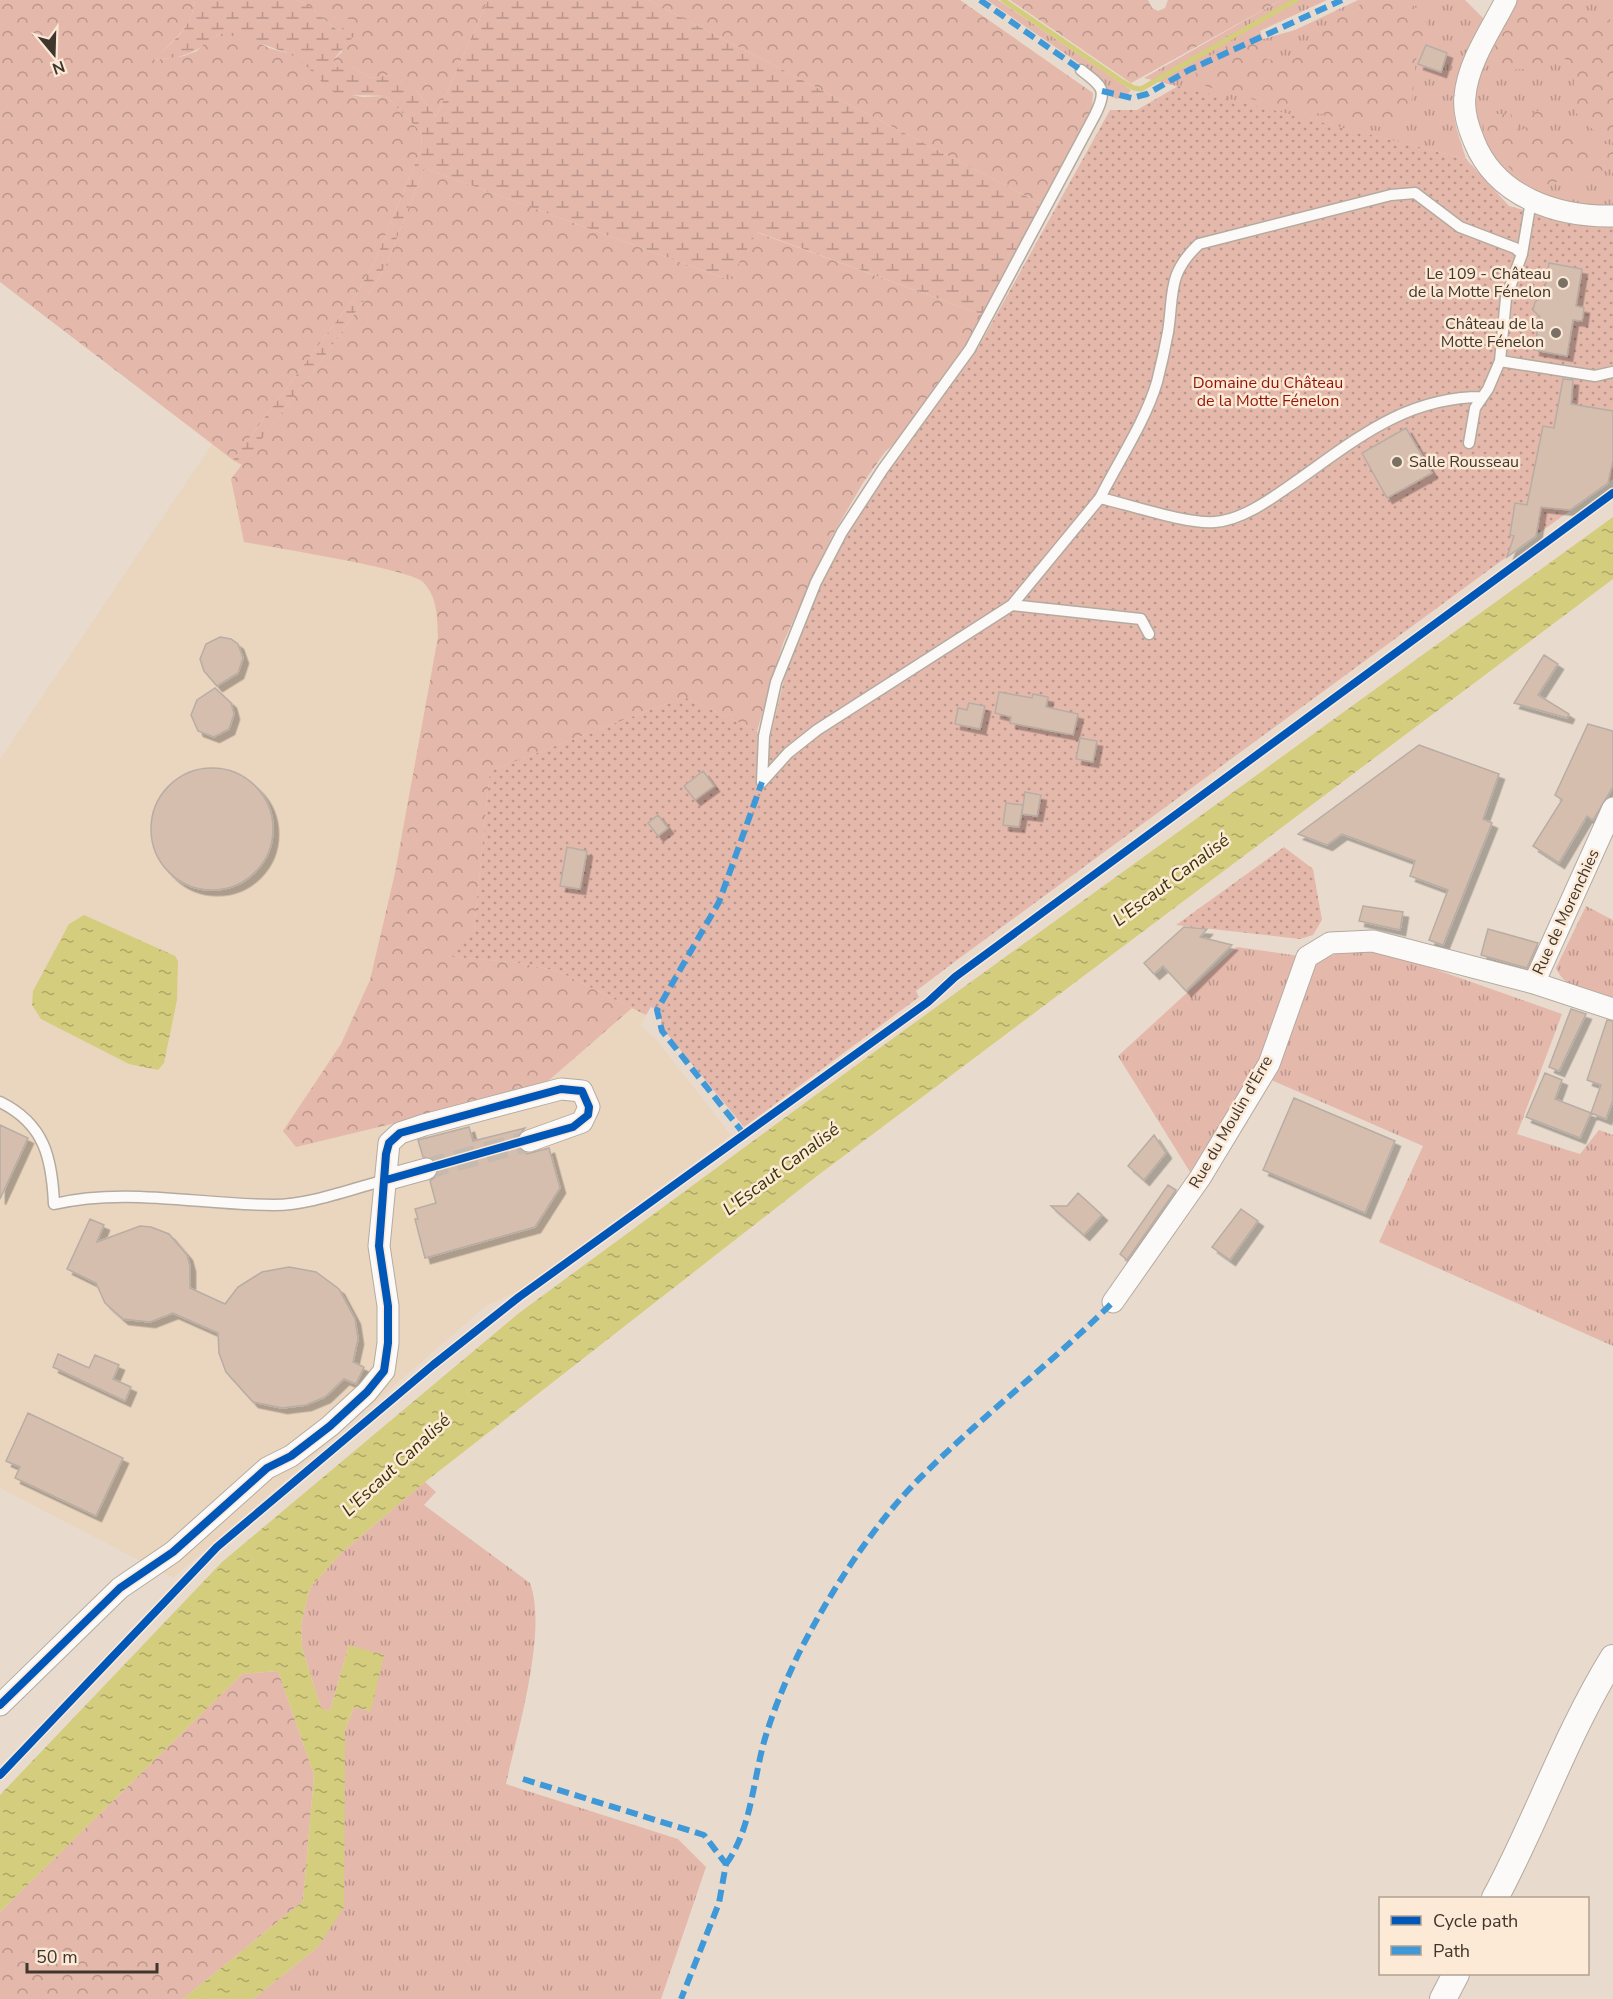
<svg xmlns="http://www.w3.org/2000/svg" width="1613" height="1999" viewBox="0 0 1613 1999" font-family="'Nunito Sans',sans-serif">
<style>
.built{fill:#ead5bf}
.grass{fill:url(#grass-tufts)}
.forest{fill:url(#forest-crowns)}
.wetland{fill:url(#wetland-marsh)}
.garden{fill:url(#garden-dots)}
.water{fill:url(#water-ripples)}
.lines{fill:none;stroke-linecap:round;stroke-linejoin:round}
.stream{stroke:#d4cd7e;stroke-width:5}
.building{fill:#d6beaf;stroke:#b8ada4;stroke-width:1.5;filter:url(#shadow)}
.minor-tunnel{stroke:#c6baae;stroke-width:21;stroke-dasharray:21 10;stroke-linecap:butt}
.service-casing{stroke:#b4aba0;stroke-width:13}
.minor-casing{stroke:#b4aba0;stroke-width:23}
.tertiary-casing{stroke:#b4aba0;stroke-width:28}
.service{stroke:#fcfaf8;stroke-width:10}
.minor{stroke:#fcfaf8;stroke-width:21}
.tertiary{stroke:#fcfaf8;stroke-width:26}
.quiet{stroke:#3f98d7;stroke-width:6;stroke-dasharray:12 6;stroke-linecap:butt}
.cycleway-casing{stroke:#fce9d6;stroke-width:11}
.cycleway{stroke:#0057b8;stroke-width:8}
.poi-dot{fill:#7a7065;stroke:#fce9d6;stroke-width:2}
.labels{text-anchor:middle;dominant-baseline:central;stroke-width:5;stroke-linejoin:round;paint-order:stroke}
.poi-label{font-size:16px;fill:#3f362d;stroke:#fce9d6;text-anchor:end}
.park-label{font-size:16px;fill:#911506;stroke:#fce9d6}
.street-label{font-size:16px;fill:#3f362d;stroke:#fce9d6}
.water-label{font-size:18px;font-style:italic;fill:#353303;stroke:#fce9d6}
</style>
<defs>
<pattern id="grass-tufts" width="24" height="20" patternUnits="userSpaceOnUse" patternTransform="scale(1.5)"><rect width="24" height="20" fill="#e4b8ab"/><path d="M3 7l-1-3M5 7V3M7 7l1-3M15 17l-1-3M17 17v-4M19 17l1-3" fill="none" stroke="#ba968c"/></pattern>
<pattern id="forest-crowns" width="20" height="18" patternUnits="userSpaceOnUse" patternTransform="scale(1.5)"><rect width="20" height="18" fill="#e4b8ab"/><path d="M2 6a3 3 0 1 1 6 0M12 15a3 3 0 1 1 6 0" fill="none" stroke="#ba968c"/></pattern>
<pattern id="wetland-marsh" width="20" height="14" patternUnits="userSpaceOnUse" patternTransform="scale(1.5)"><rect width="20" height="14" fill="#e4b8ab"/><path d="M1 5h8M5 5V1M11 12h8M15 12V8" fill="none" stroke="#ba968c"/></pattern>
<pattern id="garden-dots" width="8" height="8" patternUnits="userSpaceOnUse" patternTransform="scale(1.5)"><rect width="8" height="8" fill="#e4b8ab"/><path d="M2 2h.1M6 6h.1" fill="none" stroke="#ba968c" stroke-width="1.8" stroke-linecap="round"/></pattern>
<pattern id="water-ripples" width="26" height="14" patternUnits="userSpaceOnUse" patternTransform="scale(1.5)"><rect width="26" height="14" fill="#d4cd7e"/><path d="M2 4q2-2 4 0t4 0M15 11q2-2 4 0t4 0" fill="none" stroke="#ada768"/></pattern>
<filter id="shadow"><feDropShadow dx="5.5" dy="5.5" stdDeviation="0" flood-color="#0004"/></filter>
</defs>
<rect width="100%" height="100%" fill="#e8dbce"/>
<path class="built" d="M212 444 242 465 231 478 810 581 783 643 757 731 684 697 558 971 646 1015 641 1026 656 1039 731 1135 522 1289 486 1306 173 1578 0 1488V759Z"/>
<path class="grass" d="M987 0H998L1131 90 1128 94 1117 99 1112 97 1099 77Z
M1281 0H1327L1260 31 1263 39 1295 30 1358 0H1465L1484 19C1470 46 1453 82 1454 113 1455 128 1462 145 1466 159L1144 78Z
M1516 0H1613V208C1554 204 1492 187 1478 123 1476 115 1472 104 1473 96 1477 62 1500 30 1516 0Z
M1586 906 1613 920V998C1592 992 1565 990 1556 968Z
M1237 947 1320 959 1354 948 1389 953 1562 1014 1517 1134 1580 1154 1599 1130 1613 1135V1346L1379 1242 1423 1146 1253 1072 1190 1172 1118 1056Z
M425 1482 436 1492 424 1505 530 1583C548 1631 517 1733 506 1784L678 1839 706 1867 661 1999H253L318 1947 345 1730 354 1707 371 1711 349 1645 330 1711 321 1708 302 1648 301 1624 310 1588 341 1553Z"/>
<path class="forest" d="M0 0H193C197 25 168 43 155 60L184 56 197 51 208 39 223 33 251 39 269 48 294 55 351 95 363 97 386 96 422 133 421 149 375 261 356 295 233 460 0 282Z
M296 0H488L436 117 413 86 390 75 371 78 353 67H336L333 60 342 52V29L338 31 307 4Z
M648 0H960L1093 93 1092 107 1043 205Z
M1010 0H1148L1152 8 1158 11 1165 8 1168 0H1281L1131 83Z
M1368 0H1408L1419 11 1428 25C1409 58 1419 82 1408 114L1381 127 1228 94 1198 83 1195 70 1200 62 1245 35 1252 34 1260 43 1264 58 1275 61 1295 59 1316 31Z
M1519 0H1574L1586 16 1613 22V130L1601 135C1560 108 1578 104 1573 64L1565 59C1538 64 1509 82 1490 55Z
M1543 108 1549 112 1552 118 1545 129 1547 135 1556 142 1573 135 1596 147 1606 144 1613 145V163L1601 171 1537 187 1515 174 1485 139 1483 123 1493 114H1511L1519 132 1528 126 1532 114Z
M424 168 729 280 756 232 983 315 967 345 909 430 885 452 863 483 832 536 783 643 757 731 684 697 490 771 474 930 446 956 520 963 558 971 632 1008 540 1088 296 1147 283 1131 341 1044 370 980 395 873 438 637C437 617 438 598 423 582 410 569 271 547 244 542L231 479 319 364 376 283 388 261Z
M278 1671 314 1775 303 1901 183 1999H0V1912L242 1674Z"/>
<path class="wetland" d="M193 0H296L307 4 338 31 342 29 345 20 350 17 355 20 358 31 333 60 336 67H353L371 78 390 75 402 78 413 86 436 117 488 0H648L1043 205 983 315 757 232 729 280 424 168 388 261 376 283 319 364 242 465 233 460 356 295 375 261 421 149 422 133 386 96C371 96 355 94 341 97 322 86 313 70 296 57 289 52 230 33 221 34 208 37 205 46 194 51 182 58 167 58 153 60 169 45 197 24 193 0Z"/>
<path class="garden" d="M1178 86 1466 159 1509 206 1558 220 1613 224V479L957 960 916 991 919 997 744 1127 668 1035 661 1025V1012L651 1007 646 1015 558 971 520 963 445 956 474 930 490 771 684 697 757 731 767 751 790 654 826 571 859 512 978 348 1110 110H1137Z
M1284 847 1313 869 1322 920 1313 935 1300 939 1176 925Z"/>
<path class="water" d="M1613 517V579L817 1176 425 1482 341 1553 310 1588 301 1624 302 1648 321 1708 330 1711 349 1645 384 1655 371 1711 354 1707 345 1730 344 1907 318 1947 253 1999H183L303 1901 314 1775 278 1671 242 1674 0 1912V1795L222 1562 519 1313 870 1055Z
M84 915 175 956 178 961 177 1000 164 1063 158 1070 129 1064 41 1019 32 1005 33 991 69 924Z"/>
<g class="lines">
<path class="stream" d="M1003 0 1123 82 1134 88 1141 89 1296 0"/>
</g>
<path class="building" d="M1426 45 1447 53 1441 72 1418 64Z
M1549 263 1582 269 1576 306 1584 308 1582 321 1573 320 1567 356 1534 350 1540 317 1533 310 1535 302 1544 295Z
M1563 379 1573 380 1571 404 1613 411V460L1608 483 1570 510 1541 507 1536 536 1507 557 1514 536 1510 535 1515 503 1527 505 1543 426 1554 428Z
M1406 428 1432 473 1387 498 1362 453Z
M220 637 231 639 238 644 243 658 238 673 217 686 204 671 200 659 206 644Z
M1544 655 1558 664 1538 695 1569 714 1567 718 1514 703Z
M215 688 231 703 234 714 229 729 214 737 198 731 191 715 197 700Z
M999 692 1032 698 1033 694 1048 697 1046 707 1078 714 1073 735 1010 723 1011 717 995 713Z
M969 703 985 706 980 729 955 724 958 708 967 710Z
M1588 724 1613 731V787L1593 820 1587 816 1559 863 1533 846 1562 800 1555 795Z
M1080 738 1097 741 1093 762 1076 759Z
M1419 745 1499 774 1483 819 1492 823 1443 945 1429 940 1448 890 1410 876 1415 861 1342 834 1327 845 1298 834Z
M151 829a61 61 0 1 1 122 0a61 61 0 1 1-122 0Z
M703 771 714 786 695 800 684 786Z
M1025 792 1041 795 1037 816 1022 814Z
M1006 803 1023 805 1019 827 1003 825Z
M658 815 668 828 658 836 648 823Z
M567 847 587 851 580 889 560 886Z
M1363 906 1403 912 1400 930 1359 921Z
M1184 927 1207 929 1200 937 1232 945 1186 991 1163 966 1154 974 1144 963Z
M1488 929 1538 943 1527 968 1481 955Z
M1571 1009 1586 1014 1559 1071 1549 1067Z
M1607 1020 1613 1021V1100L1606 1119 1591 1113 1601 1085 1587 1080Z
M1545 1073 1562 1080 1555 1099 1591 1113 1580 1138 1526 1117Z
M1294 1098 1395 1141 1365 1213 1263 1170Z
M0 1125 28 1138 0 1199Z
M469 1127 473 1141 525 1128 517 1138V1146L527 1154 549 1148 560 1188 535 1227 425 1258 415 1219H418L415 1209 436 1203 430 1181 435 1177 438 1166 434 1160 423 1157 418 1140Z
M1154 1135 1166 1153 1144 1180 1128 1166Z
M1168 1185 1176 1190 1127 1260 1120 1254Z
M1078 1193 1102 1215 1084 1235 1051 1206H1067Z
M1241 1209 1258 1221 1230 1260 1212 1247Z
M90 1219 104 1225 97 1242 140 1226 151 1227 169 1234 187 1255 190 1266V1288L225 1304 238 1287 262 1272 289 1267 316 1272 339 1289 355 1319 358 1339 353 1362 364 1367 356 1384 344 1379 325 1397 306 1405 282 1408 253 1402 226 1372 219 1353 218 1333 173 1313 150 1322 123 1319 105 1303 96 1283 67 1269Z
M58 1354 89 1368 95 1355 119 1365 113 1379 131 1387 125 1401 53 1367Z
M28 1413 123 1458 96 1516 15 1478 20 1467 6 1461Z"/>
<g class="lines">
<path class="minor-tunnel" d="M426 1169 529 1141"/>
<g class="service-casing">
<path id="service" d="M1500 361 1595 376 1613 372
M1482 397C1402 397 1352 443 1288 487 1268 501 1241 520 1215 522 1185 524 1131 505 1100 498 1119 460 1145 422 1157 382 1161 366 1165 348 1168 332 1174 293 1167 274 1199 244L1391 195 1415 193 1460 227 1515 248 1522 254
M1469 443 1475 408 1488 389 1500 361 1506 298 1522 254 1531 201
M1012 605 1141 619 1149 634
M762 782 764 736 776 682 816 582 842 532 883 469 970 349 1095 115C1108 89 1102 86 1081 70
M762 782 788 753 817 730 1012 605 1100 498
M0 1102C45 1124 52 1159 54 1204 126 1187 201 1205 274 1205 310 1205 350 1189 386 1180"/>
</g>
<g class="minor-casing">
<path id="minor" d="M1506 0C1491 30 1468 62 1465 96 1463 112 1468 127 1474 141 1496 197 1557 217 1613 216
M1534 983 1613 808
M386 1180 426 1169
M1113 1302 1200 1178 1269 1064 1307 957 1330 943 1373 941 1534 983 1613 1009
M0 1705 120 1588 173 1552 267 1468 291 1456 330 1426 367 1392 384 1371 388 1343V1306L379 1246 389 1143 400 1133 424 1125 561 1089 582 1091 589 1107 582 1122 529 1141"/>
</g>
<g class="tertiary-casing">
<path id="tertiary" d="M1495 1898C1537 1820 1566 1734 1613 1658
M1443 1999 1456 1974"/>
</g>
<use href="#service" class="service"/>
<use href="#minor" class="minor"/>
<use href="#tertiary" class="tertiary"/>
<path class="quiet" d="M980 0 1081 70
M1102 91 1132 98 1147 94 1189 70 1342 0
M744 1134 662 1031 657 1010 719 902 762 782
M523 1779 704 1835 726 1864 719 1903 681 1999
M726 1864C752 1829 753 1777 766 1735 774 1709 786 1680 798 1655 828 1595 874 1523 922 1476 983 1415 1052 1363 1113 1302"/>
<g class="cycleway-casing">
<path id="cycleway" d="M0 1705 120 1588 173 1552 267 1468 291 1456 330 1426 367 1392 384 1371 388 1343V1306L379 1246 386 1154 389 1143 400 1133 561 1089 582 1091 589 1107 588 1115 573 1127 386 1180
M0 1775 217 1547 433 1365 519 1297 928 1002 955 977 1613 493"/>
</g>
<use href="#cycleway" class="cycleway"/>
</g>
<g class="poi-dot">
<circle cx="1563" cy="283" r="6"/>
<circle cx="1556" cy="333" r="6"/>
<circle cx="1397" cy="462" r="6"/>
</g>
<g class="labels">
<g class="poi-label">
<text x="1551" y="274">Le 109 - Château<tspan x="1551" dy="18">de la Motte Fénelon</tspan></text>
<text x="1544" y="324">Château de la<tspan x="1544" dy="18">Motte Fénelon</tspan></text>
<text x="1409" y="462" text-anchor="start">Salle Rousseau</text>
</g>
<g class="park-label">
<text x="1268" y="383">Domaine du Château<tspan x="1268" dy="18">de la Motte Fénelon</tspan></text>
</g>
<g class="street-label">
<text transform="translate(1566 912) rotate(-65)">Rue de Morenchies</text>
<text transform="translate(1231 1122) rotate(-60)">Rue du Moulin d'Erre</text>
</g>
<g class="water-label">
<text transform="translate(1171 880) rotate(-37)">L'Escaut Canalisé</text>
<text transform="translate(781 1169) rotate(-37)">L'Escaut Canalisé</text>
<text transform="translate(396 1465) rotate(-43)">L'Escaut Canalisé</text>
</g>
</g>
<rect x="1379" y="1897" width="210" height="78" fill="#fce9d6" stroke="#b0a192" stroke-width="1.5"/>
<rect x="1391" y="1916" width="30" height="9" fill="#0057b8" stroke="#b0a192" stroke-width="1.5"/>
<text x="1433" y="1927" font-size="18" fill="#3f362d">Cycle path</text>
<rect x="1391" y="1946" width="30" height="9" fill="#3f98d7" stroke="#b0a192" stroke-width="1.5"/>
<text x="1433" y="1957" font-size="18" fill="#3f362d">Path</text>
<g transform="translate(54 54) rotate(161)" stroke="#fce9d6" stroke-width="4.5" paint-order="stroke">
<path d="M0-4.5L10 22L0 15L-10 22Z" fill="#3f362d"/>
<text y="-9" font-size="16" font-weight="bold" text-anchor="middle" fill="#3f362d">N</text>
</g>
<path d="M27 1963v9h130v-9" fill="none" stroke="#3f362d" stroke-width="3"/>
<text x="36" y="1963" font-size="18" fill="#3f362d" stroke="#fce9d6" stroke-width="4.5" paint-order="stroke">50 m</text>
</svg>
